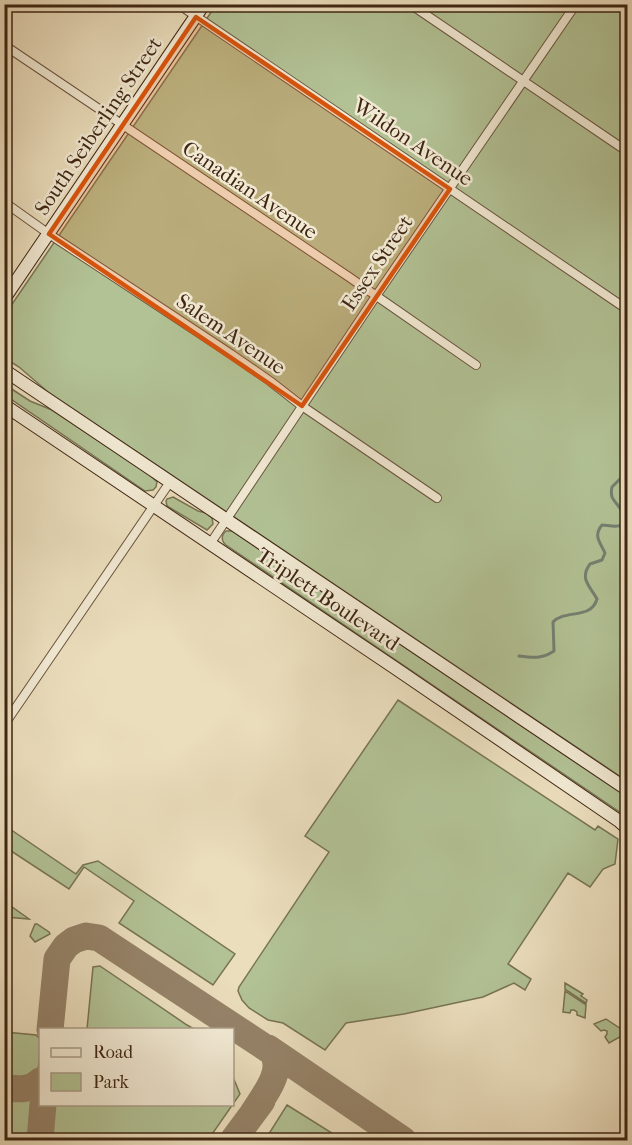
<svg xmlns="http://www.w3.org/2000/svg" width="632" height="1145" viewBox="0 0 632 1145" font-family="'IM FELL French Canon',serif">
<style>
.green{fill:#b2c295;stroke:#787454;stroke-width:1.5}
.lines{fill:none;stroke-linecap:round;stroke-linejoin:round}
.stream{stroke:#748072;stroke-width:3}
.taxiway{stroke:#958268;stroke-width:27}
.minor-casing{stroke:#6a543e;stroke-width:10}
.secondary-casing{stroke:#3f2613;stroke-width:14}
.minor{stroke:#f2ead4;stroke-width:8}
.secondary{stroke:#f2ead4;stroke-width:12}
.marked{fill:#d7540d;fill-opacity:0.2;stroke:#d7540d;stroke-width:4.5;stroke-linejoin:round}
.labels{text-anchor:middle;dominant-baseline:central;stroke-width:5;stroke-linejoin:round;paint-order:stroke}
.street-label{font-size:21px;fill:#3f2613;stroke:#f2ead4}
</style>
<rect width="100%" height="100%" fill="#ebdebd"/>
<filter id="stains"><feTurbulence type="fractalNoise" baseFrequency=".00333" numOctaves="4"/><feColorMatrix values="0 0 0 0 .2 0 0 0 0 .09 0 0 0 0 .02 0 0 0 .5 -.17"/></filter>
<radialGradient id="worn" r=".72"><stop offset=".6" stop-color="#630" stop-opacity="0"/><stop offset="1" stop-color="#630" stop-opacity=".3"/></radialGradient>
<path class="green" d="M216 5H627V781L48 392 19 367 5 358 4 316Z
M4 384 30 401 52 410 149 474 157 482 156 487 153 490 145 491 5 395Z
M173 497 198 511 206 513 212 518 213 524 207 530 167 506 166 501 167 499Z
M226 531H232L627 797V817L226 545C221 541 221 535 226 531Z
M398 700 595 830 598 826 618 839 615 864 603 869 590 887 568 873 508 964 531 979 525 990 514 983 483 997 404 1014 346 1023 325 1050 283 1023 268 1020 249 1008 242 1000 238 991 239 987 329 852 305 836Z
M4 825 76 874 83 865 98 861 235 954 213 985 119 923 134 901 84 867 69 889 5 847Z
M4 902H5L29 919 5 917Z
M35 924H37L49 932 50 934 35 942 30 936Z
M100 966 187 1025 194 1029H87L93 967Z
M565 983 583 994 581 996 587 1000 586 1003 565 989Z
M565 991 586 1005 585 1018 577 1015V1012L574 1010H571L570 1013 563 1012Z
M606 1019 627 1033 609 1043 605 1037 607 1034V1031L604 1030 601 1031 594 1024Z
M5 1032 36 1035 40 1039C39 1052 42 1074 30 1082L5 1081Z
M233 1077 240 1094 208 1140H49L52 1105 232 1104Z
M4 1095 29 1099 35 1105 32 1140H5Z
M287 1105 343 1140H265Z"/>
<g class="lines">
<path class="stream" d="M519 656C533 658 542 659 554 651L553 622C565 609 591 620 597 599 590 586 579 579 590 564L602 560 605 553C600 542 593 536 602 525 607 525 617 528 621 525 632 517 615 504 612 497 611 493 611 491 612 487L623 476 624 468 628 464"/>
<path class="taxiway" d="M50 1030 57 959 66 946 74 940 86 936 99 938 272 1052C286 1071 261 1099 251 1116
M268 1048 403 1140
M4 1088C18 1089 30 1091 40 1081
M40 1140 43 1104
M233 1140 262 1101"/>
<g class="minor-casing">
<path id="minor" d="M178 4 628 310
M410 4 628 152
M4 45 349 277 476 365
M4 202 49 234 231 354 270 381 302 406 437 498
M210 544 376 296 576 4
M4 725 170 482"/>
</g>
<g class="secondary-casing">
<path id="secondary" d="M4 299 204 4
M4 370 628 790
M4 405 395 668 619 821 628 829"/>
</g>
<use href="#minor" class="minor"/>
<use href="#secondary" class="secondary"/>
</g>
<path class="marked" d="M196 17 450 189 302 406 49 234Z"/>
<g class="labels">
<g class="street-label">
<text transform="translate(98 126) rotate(-56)">South Seiberling Street</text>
<text transform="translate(413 142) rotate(34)">Wildon Avenue</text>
<text transform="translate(250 190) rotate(34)">Canadian Avenue</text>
<text transform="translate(377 263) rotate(-56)">Essex Street</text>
<text transform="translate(231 334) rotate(34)">Salem Avenue</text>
<text transform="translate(328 599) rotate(34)">Triplett Boulevard</text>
</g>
</g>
<rect width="632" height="1145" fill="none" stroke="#ebdebd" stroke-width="24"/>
<rect x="6" y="6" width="620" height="1133" fill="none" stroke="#3f2613" stroke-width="3"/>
<rect x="12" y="12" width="608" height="1121" fill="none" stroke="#3f2613" stroke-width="1.5"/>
<rect x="39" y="1028" width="195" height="78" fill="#f2ead4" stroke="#aa9c87" stroke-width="1.5"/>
<rect x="51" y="1048" width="30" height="9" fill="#f2ead4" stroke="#aa9c87" stroke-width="1.5"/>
<text x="93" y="1058" font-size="18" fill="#3f2613">Road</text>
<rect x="51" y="1073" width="30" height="18" fill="#b2c295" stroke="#aa9c87" stroke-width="1.5"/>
<text x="93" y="1088" font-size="18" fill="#3f2613">Park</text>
<rect width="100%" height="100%" filter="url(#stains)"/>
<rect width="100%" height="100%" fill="url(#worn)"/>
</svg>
